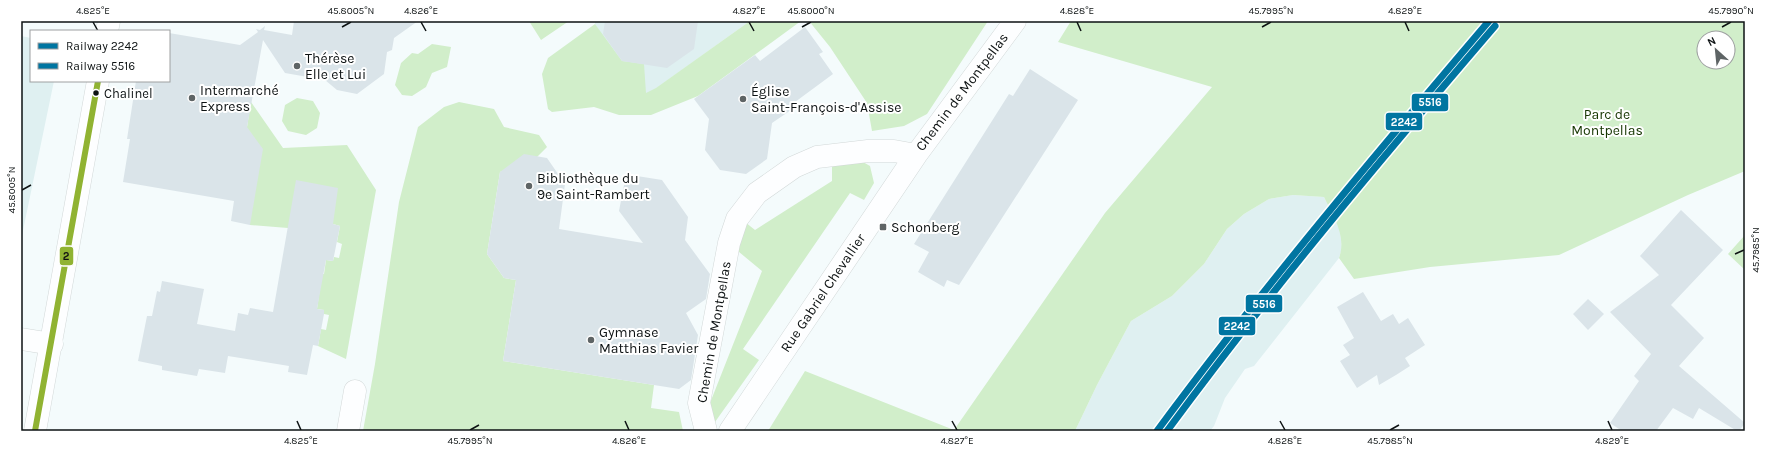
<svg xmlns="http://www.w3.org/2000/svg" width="1766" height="452" viewBox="0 0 1766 452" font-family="Karla,sans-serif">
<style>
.built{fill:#dff0f1}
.green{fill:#d1eeca;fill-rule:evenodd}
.building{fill:#dae4e9}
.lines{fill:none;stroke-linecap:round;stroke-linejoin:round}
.minor-casing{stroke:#d2d8d8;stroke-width:23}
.tertiary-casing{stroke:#d2d8d8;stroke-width:23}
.minor{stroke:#fdfeff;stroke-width:22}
.tertiary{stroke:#fdfeff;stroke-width:22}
.bus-1-casing{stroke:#fff;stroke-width:9}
.bus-1{stroke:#90b332;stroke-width:6}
.rail-1-casing{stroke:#fff;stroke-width:10}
.rail-2-casing{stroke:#fff;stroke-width:10}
.rail-1{stroke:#0075a1;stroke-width:7}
.rail-2{stroke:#0075a1;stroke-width:7}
.ticks{fill:none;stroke:#0d1213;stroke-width:1.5}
.poi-dot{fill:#5e6465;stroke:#fff;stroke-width:1.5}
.bus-dot{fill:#0d1213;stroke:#fff;stroke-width:1.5}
.labels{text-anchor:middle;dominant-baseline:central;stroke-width:4;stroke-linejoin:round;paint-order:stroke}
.bus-label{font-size:13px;fill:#0d1213;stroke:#fff;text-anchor:start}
.poi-label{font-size:14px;fill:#0d1213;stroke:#fff;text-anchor:start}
.street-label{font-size:14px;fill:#0d1213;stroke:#fff}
.park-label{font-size:14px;fill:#163601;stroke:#fff}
.line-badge{stroke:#fff;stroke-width:1.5}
.badge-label{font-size:11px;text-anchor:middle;font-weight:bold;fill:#fff}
.pale-badge-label{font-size:11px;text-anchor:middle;font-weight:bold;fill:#111}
.neatline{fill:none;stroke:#0d1213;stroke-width:1.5}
.ticks-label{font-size:10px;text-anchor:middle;fill:#0d1213}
</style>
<rect width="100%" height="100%" fill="#f4fbfc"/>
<path class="built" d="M595 21H750L640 100 595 24Z
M21 36 31 38V81H54L21 240Z
M1293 195 1324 197 1340 230 1342 248 1339 258 1254 366 1245 369 1225 398 1214 426 1210 431H1075L1097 385 1131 321 1172 296 1204 264 1227 229 1244 214 1269 199Z"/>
<path class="green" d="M529 21H569L541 40Z
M750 21H801L698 96 651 115H619L594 107 552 112 548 109 542 74 548 58 595 24 622 61 644 64 646 93 656 88Z
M809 21H988L927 114 904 126 872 131 867 103 830 47Z
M1071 21H1745V171L1688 195 1559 255 1430 267 1354 279 1339 258C1347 236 1333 216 1324 197L1293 195 1269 199 1244 214 1227 229 1204 264 1172 296 1131 321 1097 385 1075 431H768L805 371 954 430 1105 213 1212 87 1058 42ZM1704 38H1728V62H1704Z
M432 44 451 47 447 67 432 73 426 87 412 96 402 95 395 85 401 63 412 53 418 54Z
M297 98 313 101 320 113 317 128 306 135 288 131 282 121 285 105Z
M251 102 283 148 347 145 376 190 346 359 318 346 321 329 326 330 329 315 324 314V310L317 309 322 274H324L326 260 333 261 334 257 339 258 342 244 337 242 340 226 333 224 288 228 250 225 247 127Z
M459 102 494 109 504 127 539 135 547 147 537 157 500 172 487 254 504 278 516 280 503 361 654 385 651 408 679 412 683 431H363L375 364 399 202 418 127 444 107Z
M856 158 870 166 874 183 864 200 850 193 743 349 759 360 715 422 710 403 762 271 733 247 745 222 755 230 832 181V161Z
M1745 235V270L1728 254Z"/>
<path class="building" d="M294 21H418L394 38 392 50 387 52 384 74 357 94 337 90 325 80 285 73 263 40 247 127 263 149 250 225 231 221 234 201 123 182 130 139H127L136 81H169V33L240 45 258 32 256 29 260 30 265 26 264 30 292 35Z
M605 21H698L694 49 667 68 622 61 603 34Z
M805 27 823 52 819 54 833 74 791 105 794 108 772 123 767 159 746 174 720 170 705 150 709 119 694 99 755 55 760 61Z
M1030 69 1078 100 959 285 947 280 944 287 918 272 929 252 914 244 1009 94 1013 96Z
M524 154 547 158 565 184 559 229 643 243 619 211 624 185 637 176 662 180 688 217 685 240 710 274 706 299 686 313 698 335 691 380 679 389 503 361 516 280 504 278 487 254 500 172Z
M296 180 338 188 333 224 340 226 333 261 326 260 317 309 324 310V314L318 346 313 345 307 375 288 372 289 366 228 356 225 373 199 369 197 376 162 370V366L138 361 147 316H152L157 291 160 292 162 281 204 289 197 324 235 331 238 313 248 315 250 308 273 312Z
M1681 210 1723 250 1671 305 1704 338 1679 366 1745 423 1739 431H1737L1699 408 1693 419 1673 408 1656 431H1622L1610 423 1639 381 1634 376 1651 354 1610 312 1659 275 1640 256Z
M1363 292 1381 321 1393 314 1399 324 1408 318 1425 345 1405 358 1410 366 1396 375 1379 385 1377 375 1357 388 1340 361 1350 355 1343 345 1354 338 1337 307Z
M1588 299 1604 314 1588 330 1573 314Z"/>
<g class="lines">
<g class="minor-casing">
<path id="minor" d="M21 339 52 344
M348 431 355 391
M706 431 699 403 729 243 737 219 757 193 794 167 817 157 868 151H894L916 155
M730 431 916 155 1015 21"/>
</g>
<g class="tertiary-casing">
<path id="tertiary" d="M107 31 109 21
M35 431 98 81"/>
</g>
<use href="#minor" class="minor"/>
<use href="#tertiary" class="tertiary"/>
<g class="bus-1-casing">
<path id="bus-1" d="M35 431 98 81"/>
</g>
<use href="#bus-1" class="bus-1"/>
<g class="rail-1-casing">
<path id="rail-1" d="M1157 431C1262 289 1375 155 1489 21"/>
</g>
<g class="rail-2-casing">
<path id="rail-2" d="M1167 431C1270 291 1382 158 1495 26"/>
</g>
<use href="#rail-1" class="rail-1"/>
<use href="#rail-2" class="rail-2"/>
</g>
<path class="ticks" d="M93 22 98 31M421 22 426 31M749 22 754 31M1077 22 1081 31M1405 22 1409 31M342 27 351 22M802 27 811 22M1262 27 1271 22M1722 27 1731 22M22 190 31 185M1735 254 1744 250M297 421 301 430M625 421 629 430M952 421 957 430M1280 421 1285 430M1608 421 1612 430M470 430 479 425M1390 430 1399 425"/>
<g class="poi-dot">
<circle cx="297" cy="66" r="4"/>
<circle cx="192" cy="98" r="4"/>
<circle cx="743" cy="99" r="4"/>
<circle cx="529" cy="186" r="4"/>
<rect x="879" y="223" width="8" height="8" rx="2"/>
<circle cx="591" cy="340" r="4"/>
</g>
<circle class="bus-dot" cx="96" cy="93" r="3.5"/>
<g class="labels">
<g class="bus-label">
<text x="104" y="93">Chalinel</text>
</g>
<g class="poi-label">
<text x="305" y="58">Thérèse<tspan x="305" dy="16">Elle et Lui</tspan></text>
<text x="200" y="90">Intermarché<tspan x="200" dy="16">Express</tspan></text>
<text x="751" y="91">Église<tspan x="751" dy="16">Saint-François-d'Assise</tspan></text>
<text x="537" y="178">Bibliothèque du<tspan x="537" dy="16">9e Saint-Rambert</tspan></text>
<text x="891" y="227">Schonberg</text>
<text x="599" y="332">Gymnase<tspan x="599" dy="16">Matthias Favier</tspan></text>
</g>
<g class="street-label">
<text transform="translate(962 92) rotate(-53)">Chemin de Montpellas</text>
<text transform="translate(823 293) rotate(-56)">Rue Gabriel Chevallier</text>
<text transform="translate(714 332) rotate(-80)">Chemin de Montpellas</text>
</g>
<g class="park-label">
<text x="1607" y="114">Parc de<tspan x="1607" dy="16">Montpellas</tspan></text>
</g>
</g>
<g class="line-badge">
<rect x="1411" y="93" width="38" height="19" rx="4" fill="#0075a1"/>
<rect x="1385" y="112" width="38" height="19" rx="4" fill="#0075a1"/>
<rect x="59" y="246" width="15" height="20" rx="4" fill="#90b332"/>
<rect x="1245" y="294" width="38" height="19" rx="4" fill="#0075a1"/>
<rect x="1218" y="316" width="38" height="20" rx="4" fill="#0075a1"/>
</g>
<g class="badge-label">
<text x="1430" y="106">5516</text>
<text x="1404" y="126">2242</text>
<text x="1264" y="308">5516</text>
<text x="1237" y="330">2242</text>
</g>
<g class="pale-badge-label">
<text x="66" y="260">2</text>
</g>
<rect width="1766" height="452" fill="none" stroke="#ffffff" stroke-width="44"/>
<rect x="30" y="30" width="140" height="52" fill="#ffffff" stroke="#9ea0a1"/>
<rect x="38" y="43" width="20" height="6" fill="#0075a1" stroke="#9ea0a1"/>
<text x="66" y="50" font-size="12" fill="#0d1213">Railway 2242</text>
<rect x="38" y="63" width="20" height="6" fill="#0075a1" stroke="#9ea0a1"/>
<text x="66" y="70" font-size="12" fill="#0d1213">Railway 5516</text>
<g transform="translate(1716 50) rotate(333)"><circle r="19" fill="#ffffff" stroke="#9ea0a1"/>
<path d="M0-3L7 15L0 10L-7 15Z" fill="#5e6465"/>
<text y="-6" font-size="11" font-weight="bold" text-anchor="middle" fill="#0d1213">N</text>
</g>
<rect x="22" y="22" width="1722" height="408" class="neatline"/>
<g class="ticks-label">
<text x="93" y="14">4.825°E</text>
<text x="351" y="14">45.8005°N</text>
<text x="421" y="14">4.826°E</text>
<text x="749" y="14">4.827°E</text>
<text x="811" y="14">45.8000°N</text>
<text x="1077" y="14">4.828°E</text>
<text x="1271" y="14">45.7995°N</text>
<text x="1405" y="14">4.829°E</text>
<text x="1731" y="14">45.7990°N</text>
<text transform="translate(11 190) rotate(-90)" y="4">45.8005°N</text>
<text transform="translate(1755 250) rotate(-90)" y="4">45.7985°N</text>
<text x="301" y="444">4.825°E</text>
<text x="470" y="444">45.7995°N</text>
<text x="629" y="444">4.826°E</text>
<text x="957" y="444">4.827°E</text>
<text x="1285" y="444">4.828°E</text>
<text x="1390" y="444">45.7985°N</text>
<text x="1612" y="444">4.829°E</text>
</g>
</svg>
